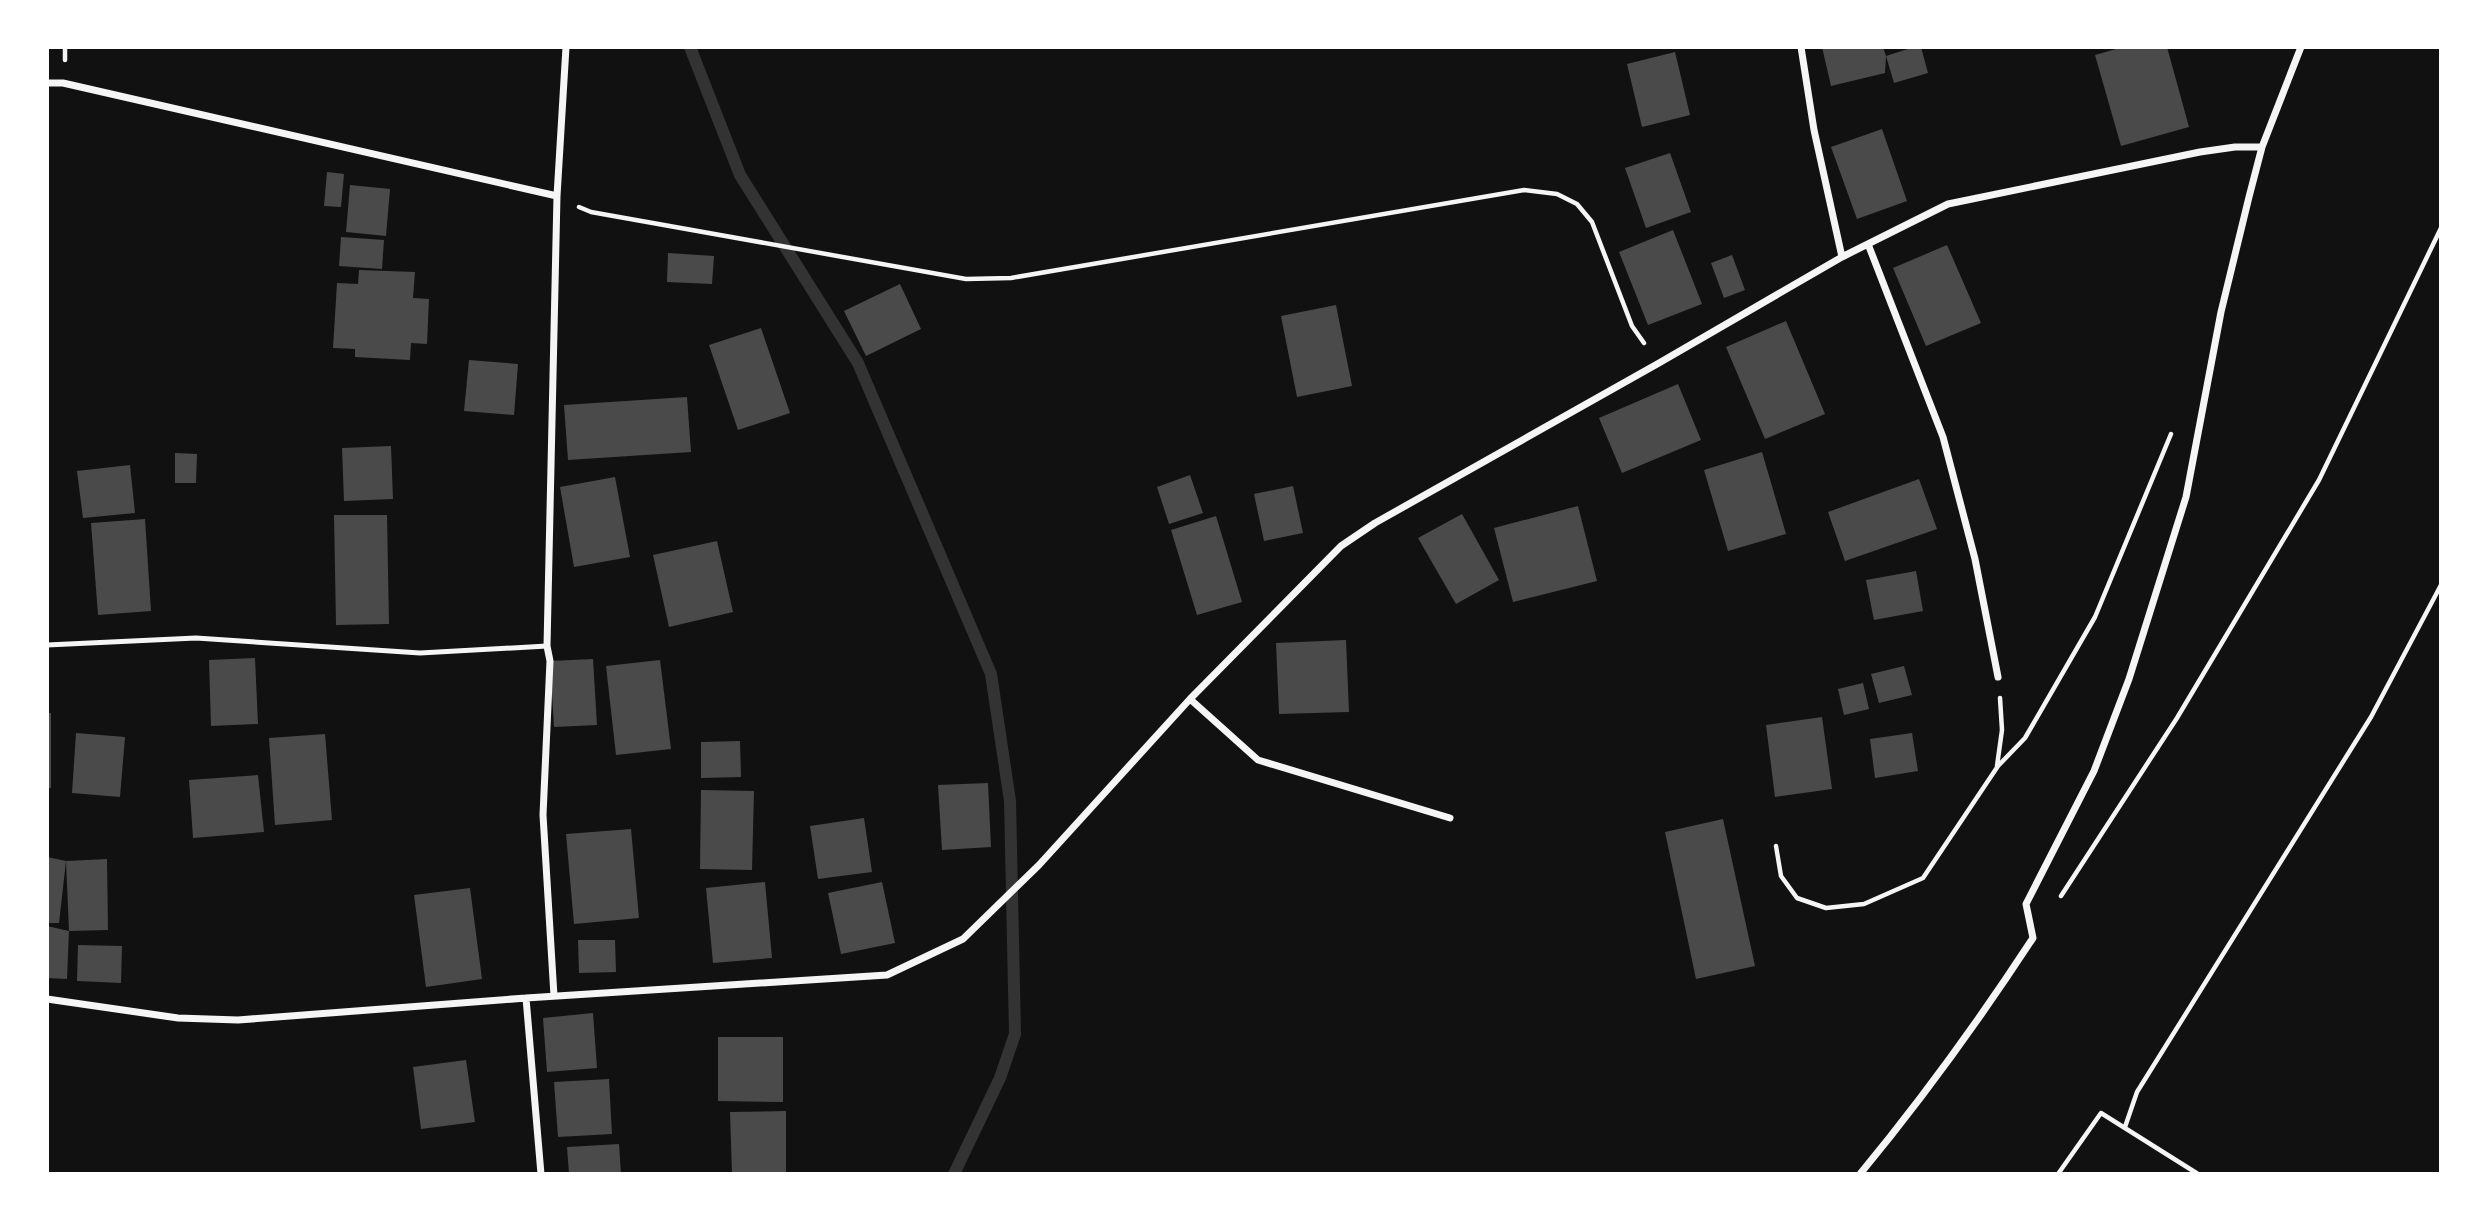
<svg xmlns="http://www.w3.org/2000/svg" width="2488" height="1221" viewBox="0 0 2488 1221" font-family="Lato,sans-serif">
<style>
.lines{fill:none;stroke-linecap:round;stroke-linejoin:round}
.stream{stroke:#333;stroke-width:12}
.building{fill:#4a4a4a}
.path{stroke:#f5f5f5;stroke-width:4.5}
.service{stroke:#f5f5f5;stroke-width:5}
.minor{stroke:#f5f5f5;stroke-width:7}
</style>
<rect width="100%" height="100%" fill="#111"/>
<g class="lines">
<path class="stream" d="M690 47 740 175 858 363 991 674 1010 801 1015 1034 1000 1078 954 1174"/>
</g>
<path class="building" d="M1822 47H1883L1886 56 1885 73 1831 86Z
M1914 47H1921L1928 73 1894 83 1886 56Z
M2123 47H2167L2189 127 2121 146 2095 55Z
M1675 52 1690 115 1642 127 1627 64Z
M1882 129 1907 201 1857 219 1831 147Z
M1670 153 1691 212 1646 228 1625 168Z
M327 172 344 174 341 207 324 206Z
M350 185 390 189 386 236 346 232Z
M1673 230 1702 304 1648 325 1619 252Z
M341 237 384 240 382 269 339 266Z
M1947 245 1981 323 1926 346 1893 268Z
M668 253 714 256 712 284 667 282Z
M1732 255 1745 290 1724 298 1711 263Z
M359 270 415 272 413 298 429 299 427 344 411 343 410 360 355 357V349L333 348 337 283 358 284Z
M900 284 921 329 866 356 844 311Z
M1336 305 1352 386 1297 397 1281 316Z
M1786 321 1825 414 1765 439 1726 347Z
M761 328 790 413 738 430 709 345Z
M469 360 518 364 514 415 464 411Z
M1678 384 1701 440 1622 473 1599 418Z
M687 397 691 452 568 460 564 405Z
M391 446 393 499 344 501 342 448Z
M1762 452 1786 534 1728 551 1704 470Z
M175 453 197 454 196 483H175Z
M130 465 135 513 83 518 77 471Z
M1190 475 1203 513 1169 524 1157 487Z
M615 477 630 557 574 567 560 487Z
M1919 479 1937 529 1845 561 1828 512Z
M1293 486 1303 533 1264 541 1254 494Z
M1578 506 1597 581 1513 602 1494 528Z
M1462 514 1499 580 1456 604 1418 538Z
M334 515H387L389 624 336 625Z
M1216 516 1242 602 1197 615 1171 530Z
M145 519 151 611 98 615 91 523Z
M717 541 733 612 669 627 653 555Z
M1916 571 1923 611 1874 620 1866 580Z
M1346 640 1349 712 1279 714 1276 643Z
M255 658 258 724 211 726 209 660Z
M593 659 597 725 554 727 550 661Z
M660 660 671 749 616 755 606 666Z
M1904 666 1912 695 1879 703 1871 674Z
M1863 683 1869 709 1844 715 1838 689Z
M47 713H51V788H47Z
M1822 717 1832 789 1775 797 1766 725Z
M76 733 125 737 120 797 72 793Z
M1912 733 1918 771 1875 778 1870 739Z
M325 734 332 820 275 825 269 738Z
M740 741 741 777 701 778V742Z
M258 775 264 832 193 838 189 780Z
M988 783 991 847 942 850 938 785Z
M701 790 754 791 752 870 700 869Z
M864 818 872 872 818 879 810 826Z
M1723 819 1755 966 1696 979 1665 832Z
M631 829 639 918 574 924 566 834Z
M47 857 66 861 59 923H47Z
M107 859 108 930 69 931 67 979 47 978V926L69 931 66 861Z
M765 882 772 958 713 963 706 888Z
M882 882 895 943 841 954 828 893Z
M470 888 482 979 426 987 414 895Z
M578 940H615L616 972 579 973Z
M78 945 122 946 121 983 77 981Z
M593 1013 597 1068 547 1072 543 1018Z
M718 1037H783V1102L718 1101Z
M466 1060 475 1122 421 1129 413 1067Z
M609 1079 612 1134 558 1137 554 1082Z
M786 1111V1174H732L730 1112Z
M619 1144 621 1174H569L567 1147Z"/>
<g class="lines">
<path class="path" d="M65 60V47
M579 207 591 212 966 279 1011 278 1524 190 1557 194 1577 204 1592 222 1632 326 1644 343
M1997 766 2002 730 2000 698
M1776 846 1781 876 1797 898 1826 908 1864 904 1923 878 1998 766 2025 738 2095 617 2171 434
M2061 896 2177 718 2319 480 2441 228
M2125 1127 2137 1092 2371 717 2441 585
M2058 1174 2101 1113 2198 1174"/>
<path class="service" d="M47 645 196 638 420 653 547 646"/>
<path class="minor" d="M1801 47 1814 130 1842 257
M47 83H63L557 196
M1868 244 1943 437 1975 559 1998 677
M1190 699 1258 760 1450 818
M554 996 543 815 550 661 547 646 557 196 566 47
M526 998 541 1174
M47 999 178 1018 238 1020 526 998 887 975 963 939 1039 865 1190 699 1341 546 1375 523 1659 363 1842 257 1948 204 2200 152 2235 147H2262
M1860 1174C1922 1099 1980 1019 2033 938L2026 904 2094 771 2129 679 2186 497 2221 312 2249 197 2262 147 2301 47"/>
</g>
<rect width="2488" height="1221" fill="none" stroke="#ffffff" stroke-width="98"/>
</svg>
